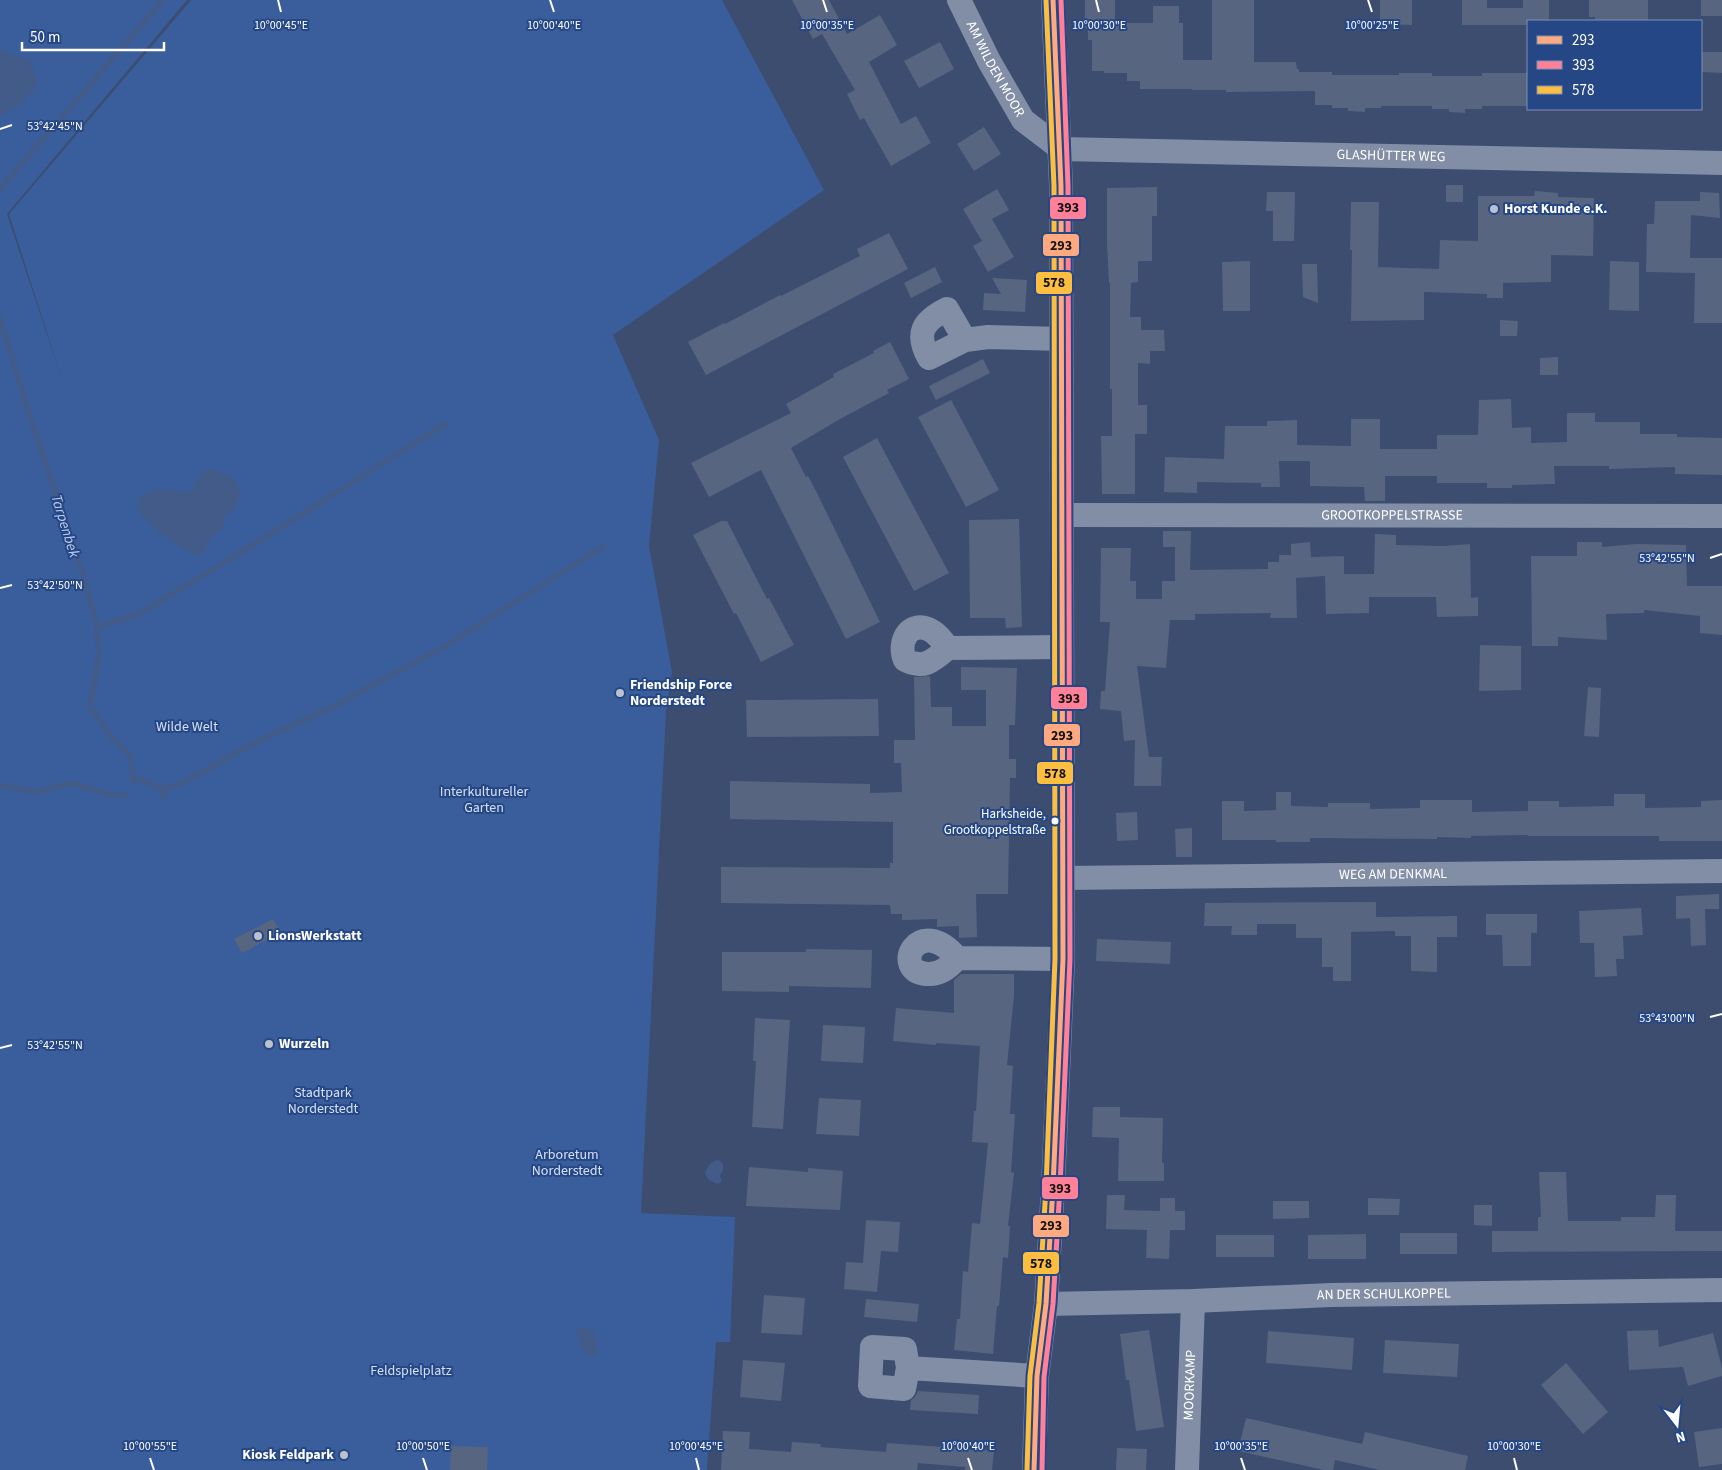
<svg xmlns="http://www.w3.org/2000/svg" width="1722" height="1470" viewBox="0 0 1722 1470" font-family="'Source Sans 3',sans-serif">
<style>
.green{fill:#3a5d9b}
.water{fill:#435b88}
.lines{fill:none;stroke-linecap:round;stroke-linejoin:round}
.stream{stroke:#435b88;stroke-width:5.5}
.building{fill:#576580}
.minor{stroke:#828ea5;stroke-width:24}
.bus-1-casing{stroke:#264785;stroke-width:9}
.bus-2-casing{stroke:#264785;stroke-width:9}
.bus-3-casing{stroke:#264785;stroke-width:9}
.bus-1{stroke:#ffa980;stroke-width:5}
.bus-2{stroke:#ff8098;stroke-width:5}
.bus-3{stroke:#fbbe40;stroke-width:5}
.ticks{fill:none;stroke:#fff;stroke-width:2}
.poi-dot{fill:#bbc1cd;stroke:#264785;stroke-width:2}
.bus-dot{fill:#fff;stroke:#264785;stroke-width:2}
.labels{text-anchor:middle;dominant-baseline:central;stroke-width:4;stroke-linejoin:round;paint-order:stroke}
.bus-label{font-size:13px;fill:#fff;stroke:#264785;text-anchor:end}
.street-label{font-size:14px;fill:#fff;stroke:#264785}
.poi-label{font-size:14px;font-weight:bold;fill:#fff;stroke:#264785;text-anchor:start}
.park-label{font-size:14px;fill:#d4e0f6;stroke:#264785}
.water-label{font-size:15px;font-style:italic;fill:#bcceef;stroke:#264785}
.ticks-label{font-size:12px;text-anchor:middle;fill:#fff;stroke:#264785;stroke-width:4;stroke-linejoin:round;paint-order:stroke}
.line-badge{stroke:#264785;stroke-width:2}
.pale-badge-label{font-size:14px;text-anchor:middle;font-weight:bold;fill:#111}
</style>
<rect width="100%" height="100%" fill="#3c4d6f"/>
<path class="green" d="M0 0H187L7 214 62 380 9 214 191 0H722L824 190 613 335 659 440 649 546 672 672 666 712 641 1213 735 1217 730 1342H716L707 1470H0Z"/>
<path class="water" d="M0 50 31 61 37 86 22 103 0 116Z
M207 469C227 472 229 474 241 490L235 508 224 517 223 529 211 537 203 553 195 556C180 547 146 525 139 510 137 506 138 502 139 498 154 485 171 489 189 493L193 488 196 480Z
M719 1160 723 1164V1170L720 1176 722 1181 718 1184 709 1180 705 1174C707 1166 711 1161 719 1160Z
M585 1327C597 1331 598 1342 597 1354L590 1357C581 1352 576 1339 578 1328Z"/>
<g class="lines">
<path class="stream" d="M0 189 163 0
M0 319 35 431 83 574 97 627 99 655 90 708 113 738 131 757 133 783
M97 627 139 614 245 550 445 424
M134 779H140L162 789
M0 786 37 792 71 783 111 795H125
M164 798 162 789 182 783 249 746 336 705 447 645 604 546"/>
</g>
<path class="building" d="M792 0H829L847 34 880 15 897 45 869 62 901 124 916 116 931 143 891 166 864 118 860 120 847 94 855 90 822 34 813 39Z
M1085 0H1115V23H1153V6H1179V23H1183V60H1212V0H1254V62H1296L1297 69H1299V72H1332V75H1399V73H1432V76H1482V73H1528V106H1482V109H1465V113L1449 112V109H1432V106H1381V108H1365V112L1348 111V108H1332V105H1315V91L1226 92V90H1192V89H1140V81H1127V73H1104V71H1092V40H1088V28H1085Z
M1380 0H1412V25L1380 24Z
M1462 0H1487V8H1523V0H1549V21H1528V25H1462Z
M1589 0H1648V21H1595V17H1589Z
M1701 0H1722V16H1701Z
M940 42 954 69 919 88 904 61Z
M1701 52H1722V73L1701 72Z
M984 127 1001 154 974 171 957 144Z
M1446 185H1463V202H1446Z
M1157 187V216H1152V261H1138V282L1131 283 1130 317H1141V330H1164L1165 351H1150V364L1138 363V405H1147V434H1135V494H1102L1101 436H1112V389H1110V283H1109L1107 244V188Z
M997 189 1009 210 992 219 1014 257 988 272 973 246 982 241 963 209Z
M1535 191 1558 193V197L1594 198 1593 256 1551 255V282L1503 283V298H1487V294L1424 292V320L1351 321 1352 250H1350L1351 202H1379L1378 267 1439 269 1440 240 1478 241V196H1534Z
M1267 192H1295L1294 241H1273V211H1266Z
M1700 192 1719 193 1720 218 1691 215 1690 258H1722V323H1694L1695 273 1646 272 1647 224H1654L1655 201H1700Z
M889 233 908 269 706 375 688 342 724 323 725 324 780 295 781 296 860 256 857 249Z
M1250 261V311H1223L1222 262Z
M1610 261 1639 262V311L1609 310Z
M1302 264H1317L1318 303 1303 297Z
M935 267 942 282 911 298 904 283Z
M992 278 1027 280 1025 312 983 310 984 293 1001 294Z
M1500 320 1518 321 1517 336H1500Z
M890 342 909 379 887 390 889 393 840 419 791 448 806 477 808 476 816 491 880 622 846 639 761 470 709 497 691 463 791 413 786 404 834 377 833 374 874 353 873 351Z
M1558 357V375H1540V358Z
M983 359 990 373 936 400 929 386Z
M1511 399 1512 428 1531 427V443L1567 442V413H1595V422H1640V434H1677V437L1722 438V475L1675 474V467L1609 469V466H1554L1555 484 1512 485V488H1487V483H1437V476H1385V501H1365L1364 487 1310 486V461H1279L1280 487H1261V483L1197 482V493L1164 492 1165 457 1224 459 1225 426H1267V421L1297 420V445L1351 446V419H1380V449H1437V435H1478L1479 400Z
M951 400 999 490 966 507 918 417Z
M877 438 949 573 914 591 843 457Z
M1019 519 1022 627 1006 628 1005 618H970L969 520Z
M721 521H727L767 599 769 598 794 645 761 662 736 613 734 614 693 535Z
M1163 531H1191L1190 570 1268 569V562H1279V555H1291V544L1310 542 1311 557 1344 556V574H1374L1375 534 1396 535V545L1444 546 1470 544 1471 598 1478 597V616L1437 617 1436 597H1369V613L1326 614 1325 576 1296 578 1297 618H1270L1271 613 1195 614V620H1170L1166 668 1137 666 1149 757H1162L1161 786H1134L1135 740 1124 741 1121 711 1100 709 1101 691H1105L1110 622H1100L1101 548H1131L1130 581H1136V599H1162V581H1175V547H1163Z
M1577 542H1602V547L1636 544 1686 545 1687 586H1722V635L1700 633V616L1644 610V613L1606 614 1607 640 1558 637V646H1532L1531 556H1577Z
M1480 645 1521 646V690L1479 691Z
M961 667 1017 668 1015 725H1009V759H1016V778H1010L1008 894H976L977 937 959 938V926L937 927V919L902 920V914H891L890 905 721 903V867L890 868V863H893V822L730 819V781L870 784V793L902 792 901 763H894V740H915L914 677 930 676 931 707H952V726H986V690H961Z
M1588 687 1601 688 1599 737 1584 736Z
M878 699 879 736 747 737 746 700Z
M1276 792H1291V806L1328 807V803H1370V809L1420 808V800H1472V812L1528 811V801H1559V807L1614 806V794H1645V808L1701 807V801L1722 800V841H1659V836H1528V835L1471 836V838L1437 837V839L1310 838V842H1276V840H1222V801H1244V811L1276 810Z
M1137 812 1138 840 1117 841 1116 813Z
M1192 828V857H1176L1175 829Z
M1719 894V909H1705L1706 945 1691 946 1690 918 1676 919V896Z
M1376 902V917L1457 916V937H1437V972L1411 971V936H1395V931L1351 932V981H1333V967H1322V938H1296V924H1257V935H1231L1232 926H1204L1205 903Z
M1641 908 1643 935 1623 936 1624 959H1616L1617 976 1595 977 1594 943H1580L1579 911Z
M1486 914H1537V933H1531V966H1503L1502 935H1486Z
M273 919 281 933 242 953 234 939Z
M1097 939 1171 942 1170 964 1096 961Z
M806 949 872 950 871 988 789 986V992L722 991V952H806Z
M961 974H1014V996L1007 1065 1013 1066 1010 1114H1015L1011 1172 1014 1173 1008 1226H1010L1008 1258 1003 1257 999 1306H997L993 1354 954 1350 957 1319H960L963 1271 968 1272 972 1223 980 1224 988 1143 972 1142 974 1111H976L980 1046 936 1043V1045L893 1041 896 1008 954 1013V980Z
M755 1018 790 1020 783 1129 752 1127 756 1061H753Z
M823 1025 865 1027 863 1063 821 1061Z
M819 1098 861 1100 859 1136 816 1134Z
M1093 1107H1120V1117L1163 1118 1162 1163H1164V1181H1118L1119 1138 1092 1137Z
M749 1167 808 1172V1168L843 1171 840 1210 746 1206Z
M1539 1172H1566L1568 1221H1621V1217H1655L1656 1195H1676L1675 1231H1722V1251L1492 1252V1231H1538V1217H1541Z
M1107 1195H1125L1124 1210 1160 1211V1198H1175V1211H1185V1230H1170L1169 1259 1146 1258 1147 1230 1106 1229Z
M1368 1198 1400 1199 1399 1215H1368Z
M1273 1201H1309V1218L1273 1219Z
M1474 1205H1492V1226L1474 1225Z
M866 1220 900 1222 898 1252 881 1251 877 1292 844 1289 846 1262 863 1263Z
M1400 1233H1457V1254H1400Z
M1366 1234V1259H1308V1235Z
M1216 1235H1274V1257H1216Z
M764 1295 805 1298 802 1335 761 1333Z
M866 1299 919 1304 917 1322 864 1317Z
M1149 1330 1164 1427 1136 1431 1129 1380H1126L1120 1334Z
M1658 1330 1659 1347 1713 1333 1722 1368V1376L1688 1386 1683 1367 1629 1370 1627 1331Z
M1268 1331 1354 1338 1352 1370 1266 1363Z
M1385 1340 1459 1344 1457 1377 1383 1373Z
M743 1360 785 1363 781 1401 740 1397Z
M1566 1363 1608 1412 1583 1434 1541 1385Z
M918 1391 979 1395 978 1414 910 1410 911 1400 915 1397Z
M1246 1418 1362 1444 1365 1432 1468 1456 1465 1470H1380L1335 1460 1333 1470H1324L1238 1451Z
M1722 1428V1464L1699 1467 1694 1432Z
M723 1431 750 1432 749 1449 791 1452 792 1442 821 1444 820 1447 886 1452 887 1443 943 1447V1444L967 1446V1449L994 1451 992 1470H965V1467L918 1463 917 1470H721Z
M451 1446 488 1447 487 1470H450Z
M1117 1448 1147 1449 1146 1470H1116Z"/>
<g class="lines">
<g class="minor">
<path id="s1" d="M959 0 989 61 1023 120 1061 149 1722 163"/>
<path d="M965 340 947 309C923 321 915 333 929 358L965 340 988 337 1061 339"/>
<path id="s2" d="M1062 515 1722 516"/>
<path d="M948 648C942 640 937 633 928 629 907 621 898 644 905 660 924 670 934 660 948 648L1062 647"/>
<path id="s3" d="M1063 878 1722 871"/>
<path d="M957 958C919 912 889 971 927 974 940 975 949 968 957 958L1063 959"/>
<path id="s4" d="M1046 1304 1193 1301 1331 1295 1722 1290"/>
<path d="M908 1368 905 1349 872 1347 870 1386 904 1389 908 1368 1037 1376"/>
<path d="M1034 1470 1037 1376 1046 1304 1053 1187 1063 959 1061 186 1053 0"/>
<path id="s5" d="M1187 1470 1193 1301"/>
</g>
<g class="bus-1-casing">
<path id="bus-1" d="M1034 1470 1037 1376 1046 1304 1053 1187 1063 959 1061 186 1053 0"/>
</g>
<g class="bus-2-casing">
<path id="bus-2" d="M1042 1470 1044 1377 1053 1304 1060 1187 1070 959 1068 186 1061 0"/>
</g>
<g class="bus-3-casing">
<path id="bus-3" d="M1027 1470 1030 1376 1039 1303 1046 1187 1055 959 1054 186 1046 0"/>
</g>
<use href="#bus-1" class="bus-1"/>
<use href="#bus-2" class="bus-2"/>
<use href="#bus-3" class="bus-3"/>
</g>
<path class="ticks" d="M278 0 281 12M550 0 554 12M823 0 827 12M1096 0 1099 12M1368 0 1372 12M0 129 12 125M1710 558 1722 554M0 588 12 585M1710 1017 1722 1014M0 1048 12 1045M150 1458 154 1470M423 1458 427 1470M696 1458 699 1470M968 1458 972 1470M1241 1458 1245 1470M1514 1458 1517 1470"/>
<g class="poi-dot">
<circle cx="1494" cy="209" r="5"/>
<circle cx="620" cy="693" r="5"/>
<circle cx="258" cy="936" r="5"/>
<circle cx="269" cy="1044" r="5"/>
<circle cx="344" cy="1455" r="5"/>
</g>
<circle class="bus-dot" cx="1055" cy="821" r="4.5"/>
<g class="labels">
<g class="bus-label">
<text x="1046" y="814">Harksheide,<tspan x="1046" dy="16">Grootkoppelstraße</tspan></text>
</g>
<g class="street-label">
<text stroke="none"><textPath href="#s1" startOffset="78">AM WILDEN MOOR</textPath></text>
<text stroke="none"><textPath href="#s1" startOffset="514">GLASHÜTTER WEG</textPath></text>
<text stroke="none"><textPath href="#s2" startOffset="330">GROOTKOPPELSTRASSE</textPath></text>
<text stroke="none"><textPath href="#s3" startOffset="330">WEG AM DENKMAL</textPath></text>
<text stroke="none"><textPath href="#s4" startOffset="338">AN DER SCHULKOPPEL</textPath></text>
<text stroke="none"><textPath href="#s5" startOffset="85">MOORKAMP</textPath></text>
</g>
<g class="poi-label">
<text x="1504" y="209">Horst Kunde e.K.</text>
<text x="630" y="685">Friendship Force<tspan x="630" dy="16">Norderstedt</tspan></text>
<text x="268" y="936">LionsWerkstatt</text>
<text x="279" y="1044">Wurzeln</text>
<text x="334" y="1455" text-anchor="end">Kiosk Feldpark</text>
</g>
<g class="park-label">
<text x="187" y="727">Wilde Welt</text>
<text x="484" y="792">Interkultureller<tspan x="484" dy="16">Garten</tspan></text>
<text x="323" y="1093">Stadtpark<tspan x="323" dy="16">Norderstedt</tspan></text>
<text x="567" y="1155">Arboretum<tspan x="567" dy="16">Norderstedt</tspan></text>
<text x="411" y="1371">Feldspielplatz</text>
</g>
<g class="water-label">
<text transform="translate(65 526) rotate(73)">Tarpenbek</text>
</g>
</g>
<g class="ticks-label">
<text x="281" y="29">10°00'45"E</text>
<text x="554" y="29">10°00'40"E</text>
<text x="827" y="29">10°00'35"E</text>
<text x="1099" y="29">10°00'30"E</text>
<text x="1372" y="29">10°00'25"E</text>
<text x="55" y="130">53°42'45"N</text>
<text x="1667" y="562">53°42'55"N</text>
<text x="55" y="589">53°42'50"N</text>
<text x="1667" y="1022">53°43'00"N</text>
<text x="55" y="1049">53°42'55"N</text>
<text x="150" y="1450">10°00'55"E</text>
<text x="423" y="1450">10°00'50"E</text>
<text x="696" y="1450">10°00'45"E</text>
<text x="968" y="1450">10°00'40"E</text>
<text x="1241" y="1450">10°00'35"E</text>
<text x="1514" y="1450">10°00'30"E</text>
</g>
<g class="line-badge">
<rect x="1049" y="196" width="38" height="24" rx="5" fill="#ff8098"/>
<rect x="1042" y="233" width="38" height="24" rx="5" fill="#ffa980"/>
<rect x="1035" y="271" width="38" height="24" rx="5" fill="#fbbe40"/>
<rect x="1050" y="686" width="38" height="24" rx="5" fill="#ff8098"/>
<rect x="1043" y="723" width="38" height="24" rx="5" fill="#ffa980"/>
<rect x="1036" y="761" width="38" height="24" rx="5" fill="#fbbe40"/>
<rect x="1041" y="1176" width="38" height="24" rx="5" fill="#ff8098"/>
<rect x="1032" y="1214" width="38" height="24" rx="5" fill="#ffa980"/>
<rect x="1022" y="1251" width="38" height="24" rx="5" fill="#fbbe40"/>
</g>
<g class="pale-badge-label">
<text x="1068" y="212">393</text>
<text x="1061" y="250">293</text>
<text x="1054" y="287">578</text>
<text x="1069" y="703">393</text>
<text x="1062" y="740">293</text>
<text x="1055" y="778">578</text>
<text x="1060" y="1193">393</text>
<text x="1051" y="1230">293</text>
<text x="1041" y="1268">578</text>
</g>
<rect x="1527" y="20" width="175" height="90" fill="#264785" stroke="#7d91b6"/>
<rect x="1537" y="36" width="25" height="8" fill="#ffa980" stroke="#7d91b6"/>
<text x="1572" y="45" font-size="15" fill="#ffffff">293</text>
<rect x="1537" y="61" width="25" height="8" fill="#ff8098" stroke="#7d91b6"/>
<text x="1572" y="70" font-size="15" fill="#ffffff">393</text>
<rect x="1537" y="86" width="25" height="8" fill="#fbbe40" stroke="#7d91b6"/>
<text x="1572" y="95" font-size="15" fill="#ffffff">578</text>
<g transform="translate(1677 1425) rotate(164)" stroke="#264785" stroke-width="4" paint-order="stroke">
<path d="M0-4L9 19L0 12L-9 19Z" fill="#ffffff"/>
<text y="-8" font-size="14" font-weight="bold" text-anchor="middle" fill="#ffffff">N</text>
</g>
<path d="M22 42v8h142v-8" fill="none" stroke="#ffffff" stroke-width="2.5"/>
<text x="30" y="42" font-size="15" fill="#ffffff" stroke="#264785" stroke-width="4" paint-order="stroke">50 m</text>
</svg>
